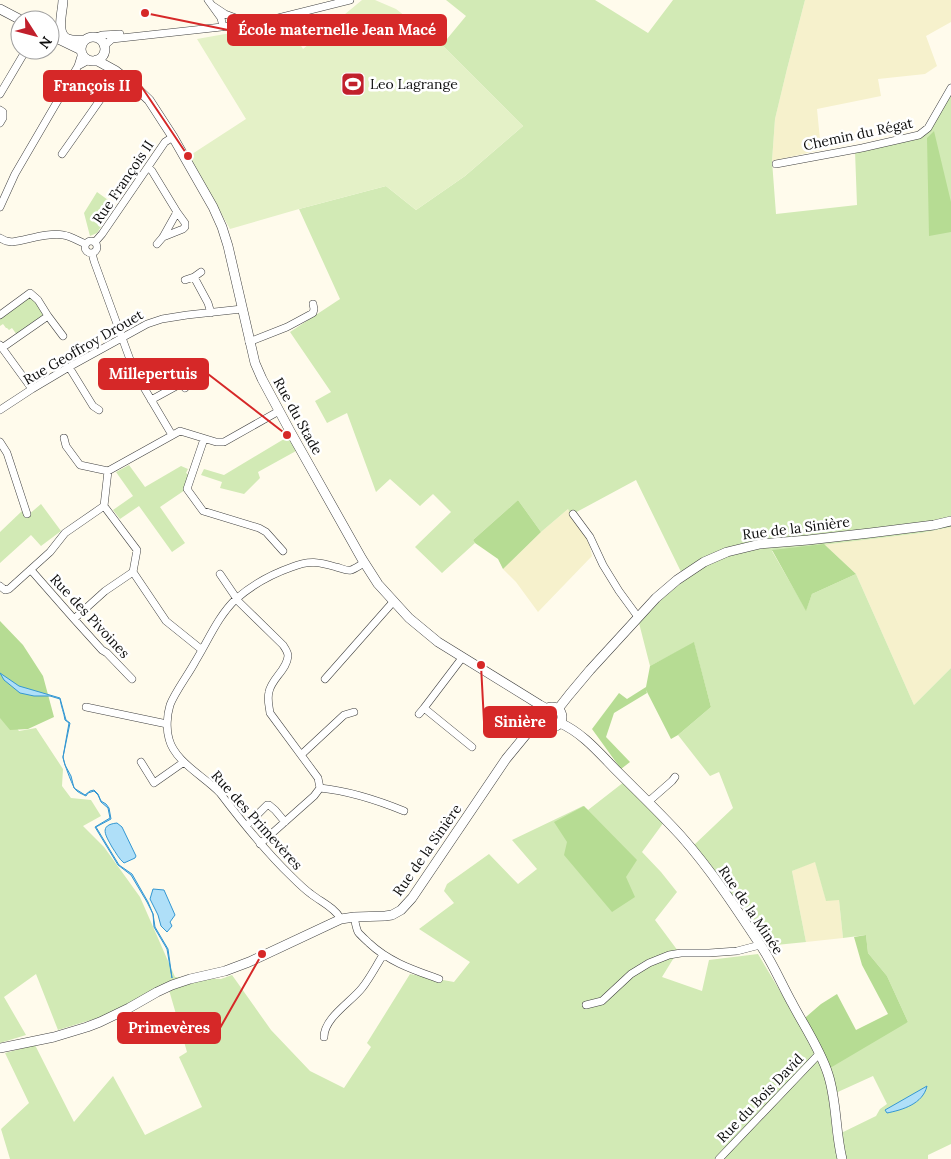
<svg xmlns="http://www.w3.org/2000/svg" width="951" height="1159" viewBox="0 0 951 1159" font-family="Lora,serif">
<style>
.farmland{fill:#f6f1cc}
.green{fill:#d2eab5;fill-rule:evenodd}
.forest{fill:#b6dc93}
.pitch{fill:#e4f1c7}
.water{fill:#afdff8;stroke:#3497d2}
.lines{fill:none;stroke-linecap:round;stroke-linejoin:round}
.minor-casing{stroke:#404040;stroke-width:8}
.tertiary-casing{stroke:#404040;stroke-width:10}
.minor{stroke:#fff;stroke-width:7}
.tertiary{stroke:#fff;stroke-width:9}
.labels{text-anchor:middle;dominant-baseline:central;stroke-width:5;stroke-linejoin:round;paint-order:stroke}
.poi-label{font-size:14px;fill:#0d0d0d;stroke:#fff;text-anchor:start}
.street-label{font-size:14px;fill:#0d0d0d;stroke:#fff}
.leader{fill:none;stroke:#d62828;stroke-width:2}
.callout-dot{fill:#d62828;stroke:#fff;stroke-width:2}
.callout{fill:#d62828;stroke:#d62828;stroke-width:2}
.callout-label{font-size:15px;text-anchor:middle;font-weight:bold;fill:#fff}
</style>
<rect width="100%" height="100%" fill="#fffbec"/>
<path class="farmland" d="M805 0H951V22L926 36 937 66 925 74 878 79 881 96 817 109 821 150 772 161 775 119 787 69Z
M568 509 588 539 592 556 538 612 516 582 503 569 541 532Z
M951 527V668L914 705 856 574 824 544 921 533Z
M815 861 826 900H839L843 938 806 942 792 871Z"/>
<path class="green" d="M446 0H595L648 33 673 0H805L787 69 775 119 772 161 776 214 857 205 855 151 918 136 951 92V527L921 533 772 551 806 610 812 594 856 574 914 705 951 668V1144L928 1155V1159H10L1 1129 29 1103 5 1053 35 1045 74 1122 113 1076 145 1135 202 1107 179 1057 187 1052 169 990 140 1005 58 1030 36 974 4 997 26 1035 0 1043V706L19 731 36 728 63 769 62 786 71 798 91 800 101 816 83 826 104 847 140 897 175 977 221 979 232 975 271 1030 310 1071 344 1088 371 1047 367 1043 410 974 454 982 470 962 419 929 454 903 444 891 447 884 489 854 518 884 537 869 512 840 583 806 588 810 624 782 664 822 642 852 661 872 677 892 655 920 678 951 662 977 702 991 709 960 758 954 818 1055 908 1022 887 976 868 953 866 935 843 938 839 900 826 901 815 862 792 871 806 942 766 946 748 915 694 845 733 808 719 772 710 776 678 735 711 707 694 643 650 666 639 623 662 599 685 580 636 480 571 515 568 509 541 532 518 500 473 540 475 543 442 573 415 547 451 512 433 494 420 506 390 479 376 492 347 413 327 423 315 401 331 392 290 332 340 299 299 209 386 186 416 210 465 176 523 126 442 45 466 16ZM873 1076 887 1104 880 1109 876 1116 833 1137 829 1096Z
M97 192 115 205 97 233 90 236 84 213Z
M29 297H33L43 312V317L17 335 12 328 9 330 7 328H6L3 324 0 326V318Z
M289 436 296 451 258 472 260 478 244 494 220 488 222 482 201 475 204 469 224 475Z
M129 465 145 487 181 466 188 469 186 473 190 475 185 490 160 507 185 543 172 552 139 506 120 519 113 510 133 496 116 472Z
M41 504 61 531 41 546 31 535 0 563V532L23 510 27 516Z"/>
<path class="forest" d="M934 131 951 202V232L929 236 927 138Z
M518 500 541 532 503 569 498 559 475 543 473 540Z
M824 544 856 574 812 594 806 611 772 550Z
M0 621 23 645 43 676 54 717 28 729 10 730 0 718Z
M694 642 711 707 678 735 671 739 646 690 647 693 614 713 606 737 630 762 621 769 592 729 619 693 627 699 646 687 650 666Z
M584 806 637 860 626 877 635 897 612 912 564 855 567 842 554 822Z
M866 935 868 953 887 976 908 1022 825 1071 799 1023 821 1004 837 994 856 1030 888 1014 862 965 854 937Z"/>
<path class="pitch" d="M362 0H375L396 9 442 45 523 126 465 176 416 210 386 186 299 209 230 229 189 156 246 119 197 39 287 23 303 49Z"/>
<path class="water" d="M0 673 19 686 60 698 66 720 70 723 63 757 65 765 71 776 74 788 85 795 90 791 94 790 98 794 101 801 106 804 109 808 111 819 96 827 119 865 132 874 148 902 153 914 155 927 168 949 172 978 167 949 154 927 153 914 147 902 131 875 118 865 95 827 110 818 108 808 101 802 98 795 94 791 88 793 86 796C82 794 77 792 75 789 73 787 63 761 63 757L69 723 65 720C64 713 61 706 60 699L50 696H34L20 693 4 680Z
M117 823 122 827 136 856 135 858 124 863C119 859 116 853 112 847 106 836 98 825 117 823Z
M153 889 164 890 175 915 170 922 172 926 167 932 161 926 158 915 150 899Z
M927 1086C923 1104 902 1110 887 1113L885 1110Z"/>
<g class="lines">
<g class="minor-casing">
<path id="minor" d="M208 0 221 18 223 27
M213 6 225 14 249 23
M96 37 102 35 120 34
M104 46 112 39 258 23 350 0
M78 66 89 60
M0 94 26 50
M0 110 3 112V118L0 123
M62 154 119 73
M776 164 862 148 919 135 928 128 932 121 951 88
M148 167 152 171 177 212 163 237 157 244
M0 207 15 174 78 66 82 53
M163 237 183 229 185 227V223L177 212
M0 238 6 241 12 242C27 240 49 232 63 235 71 236 78 241 86 244
M85 247a6 6 0 1 1 12 0a6 6 0 1 1-12 0Z
M95 242 102 234 165 142 173 137
M92 253 94 261 132 365 140 381 172 435
M194 277 208 303 211 313
M185 280 194 277 201 272
M0 315 30 293 38 300 48 316 2 348
M48 316 63 336
M249 342 287 327 313 313 314 309 313 304
M0 345 32 389
M69 367 93 406 99 410
M151 400 182 383 185 388
M0 410 32 389 69 367 147 324 162 319 187 315 242 309
M64 438 66 446 80 465 108 471
M204 439 187 489 203 511 259 528 266 532 283 551
M0 442 7 453 27 514
M104 506 137 550 133 572 166 621 202 650
M573 514 590 537 603 565 619 591 638 617
M31 570 74 619 102 650 107 653 132 679
M220 574 239 602 283 645C285 648 288 652 288 656 287 670 271 679 269 692 267 699 269 705 270 713L318 778 320 788 314 796 260 844
M0 586 5 590 9 589 50 552 65 533 104 506 108 471 180 431 216 442H224L279 411
M74 619 105 591 133 572
M462 658 424 708 472 747
M325 679 393 602
M86 707 167 724
M419 714 424 708
M302 754 344 715 354 712
M141 762 154 783 184 762
M320 788C349 791 377 800 404 811
M648 802 672 781 675 777
M246 826 267 805H269L275 810 285 822
M354 917C355 921 356 928 358 932 361 936 366 940 369 943 389 962 414 970 439 979
M341 919C334 907 321 902 311 894 304 889 297 882 291 876 264 850 242 822 220 793 204 776 175 762 169 739 166 729 167 715 170 705 175 692 188 675 195 662 208 641 218 616 236 599 252 585 272 574 292 567 309 560 319 562 336 567 341 568 346 571 351 570 355 569 360 565 364 563
M586 1005 602 1001 631 974 649 963 669 955 681 953H709L737 951 760 945
M324 1037C324 1018 351 1002 362 988 370 978 376 966 383 955
M719 1159 819 1054"/>
</g>
<g class="tertiary-casing">
<path id="tertiary" d="M63 0C63 11 55 34 68 39 73 41 79 40 85 40
M0 9 21 20
M50 35 81 50
M81 49a12 12 0 1 1 24 0a12 12 0 1 1-24 0Z
M96 60 116 71 129 81 149 100 173 137 213 207 222 227 228 246 255 363 262 379 290 431 362 559 378 584 409 618 438 642 540 705 547 709
M542 717a10 10 0 1 1 20 0a10 10 0 1 1-20 0Z
M558 709 569 695 590 670 656 598 677 580 704 562 727 552 760 544 808 540 870 533 934 525 951 521
M560 723C583 733 600 754 618 772 639 793 661 814 681 836 712 871 738 911 763 949 774 966 782 985 792 1003 804 1026 820 1049 828 1074 837 1101 835 1131 842 1159
M0 1048 54 1037 87 1027 100 1022 129 1008 157 992 172 985 190 979 225 971 249 962 341 919 354 917 385 916 392 915 401 910 412 898 506 759 529 731 544 722"/>
</g>
<use href="#minor" class="minor"/>
<use href="#tertiary" class="tertiary"/>
</g>
<defs>
<g id="stadium-square" transform="scale(1.25)"><rect x="-9" y="-9" width="18" height="18" rx="4" fill="#c1202c" stroke="#fff"/><path d="M0-5a6.5 5 0 1 0 0 10a6.5 5 0 1 0 0-10ZM-3.5-1.8h7v3.6h-7Z" fill="#fff"/></g>
</defs>
<g fill-rule="evenodd">
<use href="#stadium-square" x="353" y="84"/>
</g>
<g class="labels">
<g class="poi-label">
<text x="370" y="84">Leo Lagrange</text>
</g>
<g class="street-label">
<text transform="translate(858 134) rotate(-12)">Chemin du Régat</text>
<text transform="translate(123 182) rotate(-56)">Rue François II</text>
<text transform="translate(83 347) rotate(-30)">Rue Geoffroy Drouet</text>
<text transform="translate(298 416) rotate(61)">Rue du Stade</text>
<text transform="translate(796 528) rotate(-7)">Rue de la Sinière</text>
<text transform="translate(90 616) rotate(47)">Rue des Pivoines</text>
<text transform="translate(257 820) rotate(48)">Rue des Primevères</text>
<text transform="translate(427 850) rotate(-55)">Rue de la Sinière</text>
<text transform="translate(751 910) rotate(56)">Rue de la Minée</text>
<text transform="translate(760 1098) rotate(-46)">Rue du Bois David</text>
</g>
</g>
<path class="leader" d="M145 13L228 30M188 156L141 86M287 435L208 374M481 665L484 722M262 954L220 1028"/>
<g class="callout-dot">
<circle cx="145" cy="13" r="5"/>
<circle cx="188" cy="156" r="5"/>
<circle cx="287" cy="435" r="5"/>
<circle cx="481" cy="665" r="5"/>
<circle cx="262" cy="954" r="5"/>
</g>
<g class="callout">
<rect x="228" y="15" width="218" height="30" rx="5"/>
<rect x="44" y="71" width="97" height="30" rx="5"/>
<rect x="99" y="359" width="109" height="30" rx="5"/>
<rect x="484" y="707" width="72" height="30" rx="5"/>
<rect x="118" y="1013" width="102" height="30" rx="5"/>
</g>
<g class="callout-label">
<text x="337" y="35">École maternelle Jean Macé</text>
<text x="92" y="91">François II</text>
<text x="153" y="379">Millepertuis</text>
<text x="520" y="727">Sinière</text>
<text x="169" y="1033">Primevères</text>
</g>
<g transform="translate(35 35) rotate(126)"><circle r="24" fill="#ffffff" stroke="#9e9e9e"/>
<path d="M0-4L9 19L0 12L-9 19Z" fill="#c1202c"/>
<text y="-8" font-size="14" font-weight="bold" text-anchor="middle" fill="#0d0d0d">N</text>
</g>
</svg>
